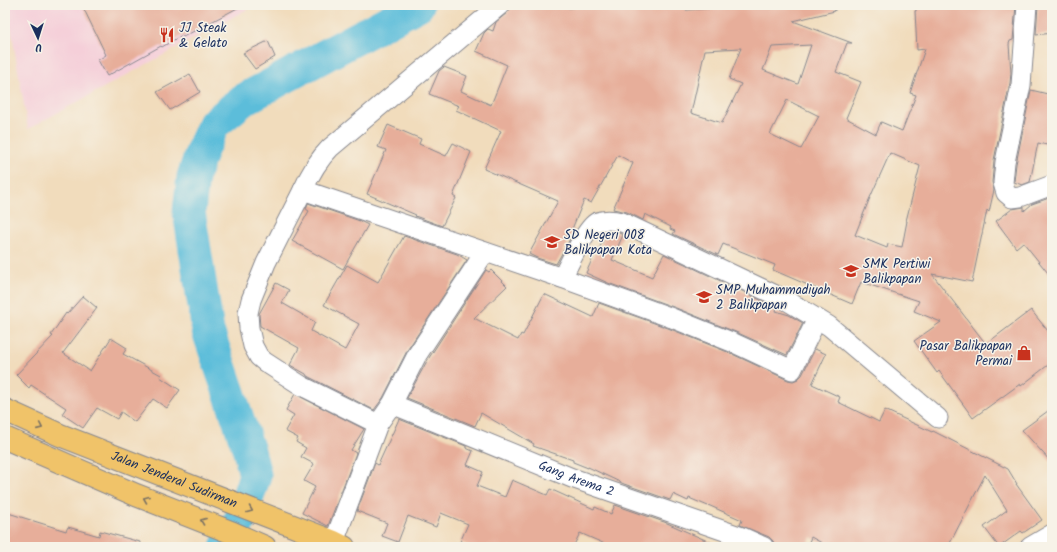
<svg xmlns="http://www.w3.org/2000/svg" width="1057" height="552" viewBox="0 0 1057 552" font-family="Kalam,sans-serif">
<style>
.built{fill:#f5cfd9}
.lines{fill:none;stroke-linecap:round;stroke-linejoin:round}
.river{stroke:#5cbdda;stroke-width:33}
.building{fill:#e7ae9a;fill-rule:evenodd}
.minor-casing{stroke:#86868d;stroke-width:21}
.trunk-casing{stroke:#86868d;stroke-width:24}
.minor{stroke:#fff;stroke-width:19}
.trunk{stroke:#f0c369;stroke-width:22}
.oneway{stroke:#7b7263}
.labels{text-anchor:middle;dominant-baseline:central;stroke-width:3;stroke-linejoin:round;paint-order:stroke}
.poi-label{font-size:13px;fill:#1b2f5e;stroke:#f7f3e8;text-anchor:start}
.street-label{font-size:13px;fill:#1b2f5e;stroke:#f7f3e8}
</style>
<rect width="100%" height="100%" fill="#f7f3e8"/>
<filter id="ink" filterUnits="userSpaceOnUse"><feTurbulence type="fractalNoise" baseFrequency=".025" numOctaves="2"/><feDisplacementMap in="SourceGraphic" scale="8" xChannelSelector="R" yChannelSelector="G"/><feConvolveMatrix kernelMatrix="1 2 1 2 8 2 1 2 1" color-interpolation-filters="sRGB"/></filter>
<filter id="wash" filterUnits="userSpaceOnUse"><feTurbulence type="fractalNoise" baseFrequency=".012" numOctaves="4" result="noise"/><feDisplacementMap in="SourceGraphic" scale="16" xChannelSelector="R" yChannelSelector="G"/><feGaussianBlur stdDeviation="0.9" result="paint"/><feColorMatrix in="noise" values="0 0 0 0 0 0 0 0 0 0 0 0 0 0 0 0 0 1.4 0 .05"/><feComposite in="paint" operator="in"/></filter>
<g filter="url(#wash)">
<rect width="100%" height="100%" fill="#f1dcbc"/>
<path class="built" d="M7 5H255L28 129Z"/>
<g class="lines">
<path class="river" d="M226 547 241 518 255 475 249 451 208 331 189 212 193 177 202 150 214 124 243 100 418 5"/>
</g>
<g id="blocks">
<path class="building" d="M82 5H243L183 37 182 35 162 47 161 46 107 76 98 60 106 55Z
M511 5H560L569 8 605 5H686V10L719 8V5H834L835 11 793 21 852 43H847L836 72 861 82 846 118 876 134 881 122 902 131 916 95 910 93 925 49 917 50 915 11H916V5H1016L1013 40 1010 41 1009 44 1011 73 1010 83 994 160 992 182 994 190 989 212 987 210 972 282 932 274 986 344 1031 310 1052 336V362L1021 386 1020 384 973 418 939 371 937 373 914 341 941 322 914 311 919 301 861 282 852 304 773 270 775 265 723 244 718 255 673 234 675 231 670 229 671 227 645 214 643 220 627 212 613 209 633 163 618 155 591 203 584 200 572 229 575 230 556 264 537 258 529 254 558 201 484 169 501 131 456 110 459 106 429 94 439 71 444 67 467 76 461 91 491 105 507 65 476 51 484 33 488 29 493 31 496 22 507 13 510 9ZM811 45 798 84 763 70 772 47ZM741 48 729 79 741 84 722 123 691 113 705 50ZM787 100 819 116 801 149 770 134ZM890 153 920 166 906 221H907L902 247 888 244 887 248 855 235 869 200Z
M1038 5H1052V33L1036 35Z
M268 41 275 57 255 69 243 53Z
M190 74 200 92 170 110 157 92Z
M1031 90 1052 95V146L1038 143 1030 182 1022 185 1014 182 1016 164Z
M388 125 421 139 419 144 446 156 453 143 471 152 453 196 456 198 442 226 415 216 416 215 367 194 386 150 378 147Z
M1052 197V278L1023 242 1016 248 996 221 1012 209 1024 207V211L1032 204Z
M308 203 360 221 368 225 343 269 292 241 309 211 306 209Z
M607 231 617 232 623 235 612 260 652 277 664 254 727 284 726 286 736 288 777 308 776 311 789 315 803 323 787 355 738 333 676 308 608 283 586 273 595 253 597 254Z
M404 236 457 254 467 260 408 349 383 398 374 410 307 376 306 374 290 365 299 348 260 326 259 314 276 283 289 290 282 303 315 322 311 331 345 350 359 324 324 305 347 265 378 282Z
M486 270 489 272 491 270 507 286 474 318 518 340 521 334 523 335 544 294 593 317 599 303 668 328 730 353 788 380 793 381 798 379 802 375 815 349 826 354 812 384 840 397 838 402 879 422 885 410 932 432 933 431 1008 469 1017 484H1016L1042 520 1023 533 1021 531 999 547 984 527 1007 510 985 475 948 547H829L811 537 807 547H775L773 541 769 537 740 525 742 520 708 505V506L689 498 688 501 673 494 670 500 624 484 588 467V468L573 462V460L533 446 534 444 481 413 475 426 407 398 427 361Z
M83 296 97 308 63 353 90 371 111 338 127 348 123 354 161 375 160 377 180 390 167 408 153 399 135 422 121 412 117 419 97 408 83 428 62 414 66 408 31 385 29 388 16 375 53 336 51 335 66 313 67 314Z
M295 394 364 429 351 450 356 453 328 526 302 513 315 487 304 481 314 464 301 457 306 448 296 442 298 438 285 431 294 415 286 410Z
M1052 408V463L1022 430Z
M399 419 466 446V448L473 451 467 465 483 472 477 486 505 497 512 480 547 495 550 489 594 509 595 507 611 514 615 505 667 523 721 547H612L580 533 573 547H472L460 542 468 524 441 513 436 527 408 516 398 542 382 536 387 523 357 511 375 463 378 465Z
M5 512 66 531 68 527 99 536 100 531 140 542V547H5Z"/>
</g>
</g>
<g filter="url(#ink)">
<use href="#blocks" fill-opacity="0" stroke="#86868d" stroke-width="1"/>
<g class="lines">
<g class="minor-casing">
<g id="minor">
<path d="M500 5 330 148C317 161 310 174 303 190L562 278 672 318 734 343 792 370 817 319"/>
<path d="M1027 5 1021 85 1005 162 1003 183 1006 193 1012 198 1020 197 1052 185"/>
<path d="M303 190 266 263 251 300 248 313 249 328 253 346 259 357 265 362 302 386 378 424"/>
<path d="M562 278C568 266 587 226 597 222 605 219 614 220 622 222L786 300 829 326 938 418"/>
<path id="s1" d="M392 404 572 478 742 537 764 547"/>
<path d="M334 542 378 424 392 404 417 355 485 252"/>
<path d="M1030 547 1052 534"/>
</g>
</g>
<g class="trunk-casing">
<g id="trunk">
<path id="s2" d="M5 410 60 435 334 542 344 547"/>
<path d="M5 438 136 495 233 533 265 547"/>
</g>
</g>
<use href="#minor" class="minor"/>
<use href="#trunk" class="trunk"/>
</g>
<defs><path id="oneway-chevron" d="M-2-3.5L2.5 0L-2 3.5" fill="none" stroke-width="1.6" stroke-linecap="round" stroke-linejoin="round"/></defs>
<g class="oneway">
<use href="#oneway-chevron" transform="translate(40 427) rotate(24)"/>
<use href="#oneway-chevron" transform="translate(146 499) rotate(-158)"/>
<use href="#oneway-chevron" transform="translate(250 510) rotate(22)"/>
<use href="#oneway-chevron" transform="translate(203 521) rotate(-159)"/>
</g>
</g>
<defs>
<g id="restaurant-bare" transform="scale(1.2)"><path d="M-5-6h1v4h1v-4h1v4h1v-4h1v5L-1.5 .5V6h-2V.5L-5-1ZM5-6V6H3V1.5H1.5Q1.5-4 5-6Z" fill="#c8321e" stroke="#f7f3e8" stroke-width="2.5" paint-order="stroke"/></g>
<g id="school-bare" transform="scale(1.2)"><path d="M0-5L7-2L0 1L-7-2ZM-4 1L0 2.5L4 1V4Q0 6-4 4Z" fill="#c8321e" stroke="#f7f3e8" stroke-width="2.5" paint-order="stroke"/></g>
<g id="shop-bare" transform="scale(1.2)"><path d="M-5-2.5h2.3a2.7 3.5 0 0 1 5.4 0H5L5.5 6h-11ZM-1.5-2.5h3a1.5 2.3 0 0 0-3 0Z" fill="#c8321e" stroke="#f7f3e8" stroke-width="2.5" paint-order="stroke"/></g>
</defs>
<g fill-rule="evenodd">
<use href="#restaurant-bare" x="167" y="35"/>
<use href="#school-bare" x="552" y="242"/>
<use href="#school-bare" x="851" y="271"/>
<use href="#school-bare" x="704" y="297"/>
<use href="#shop-bare" x="1024" y="353"/>
</g>
<g class="labels">
<g class="poi-label">
<text x="179" y="28">JJ Steak<tspan x="179" dy="15">&amp; Gelato</tspan></text>
<text x="564" y="235">SD Negeri 008<tspan x="564" dy="15">Balikpapan Kota</tspan></text>
<text x="863" y="264">SMK Pertiwi<tspan x="863" dy="15">Balikpapan</tspan></text>
<text x="716" y="290">SMP Muhammadiyah<tspan x="716" dy="15">2 Balikpapan</tspan></text>
<text x="1012" y="346" text-anchor="end">Pasar Balikpapan<tspan x="1012" dy="15">Permai</tspan></text>
</g>
<g class="street-label">
<text stroke="none"><textPath href="#s1" startOffset="199">Gang Arema 2</textPath></text>
<text stroke="none"><textPath href="#s2" startOffset="183">Jalan Jenderal Sudirman</textPath></text>
</g>
</g>
<rect width="1057" height="552" fill="none" stroke="#f7f3e8" stroke-width="20"/>
<g transform="translate(38 38) rotate(176)" stroke="#f7f3e8" stroke-width="3" paint-order="stroke">
<path d="M0-3L7 15L0 10L-7 15Z" fill="#1b2f5e"/>
<text y="-6" font-size="11" font-weight="bold" text-anchor="middle" fill="#1b2f5e">U</text>
</g>
</svg>
